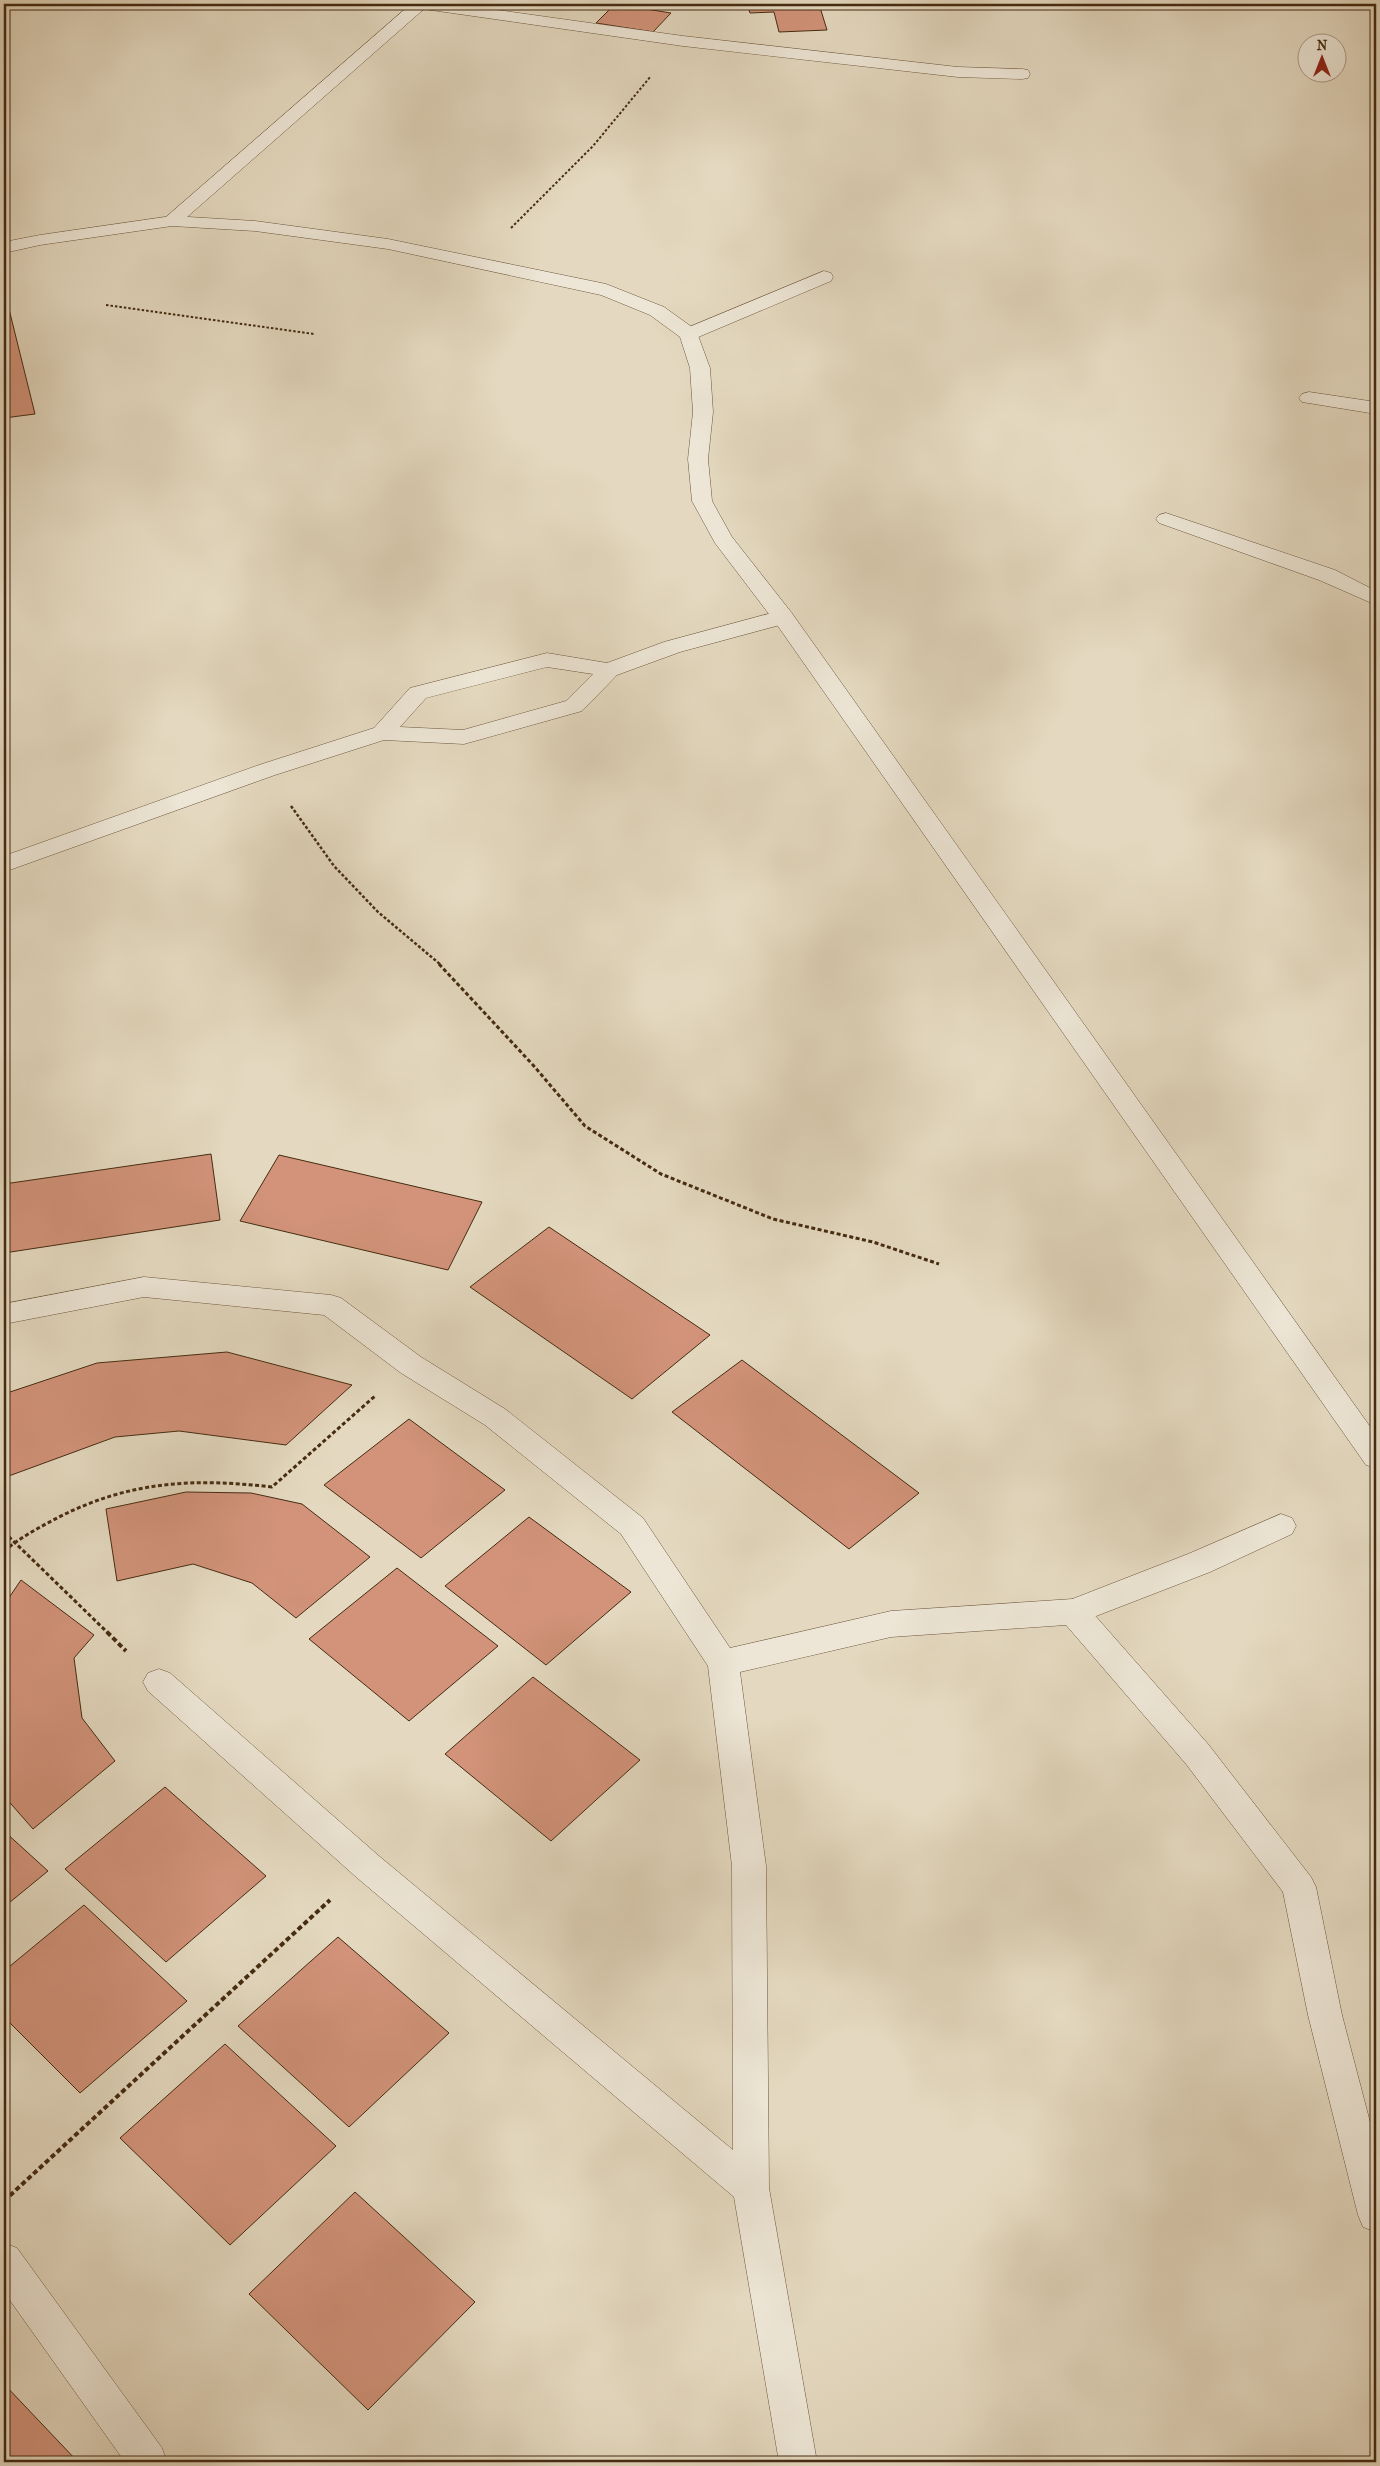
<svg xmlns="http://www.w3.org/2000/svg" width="1380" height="2466" viewBox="0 0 1380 2466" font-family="'IM FELL French Canon',serif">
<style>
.building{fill:#d2937a;stroke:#452b10}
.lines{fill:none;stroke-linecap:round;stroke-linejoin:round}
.service-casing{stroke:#6d563c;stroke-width:1}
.minor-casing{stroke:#6d563c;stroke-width:1}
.tertiary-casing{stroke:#6d563c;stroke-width:1}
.path-far3{stroke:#452b10;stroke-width:2;stroke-dasharray:2.5 2;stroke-linecap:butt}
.path-far2{stroke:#452b10;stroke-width:2.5;stroke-dasharray:3 2;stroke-linecap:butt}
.path-far1{stroke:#452b10;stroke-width:3;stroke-dasharray:4 2.5;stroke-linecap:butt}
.path{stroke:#452b10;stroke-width:4;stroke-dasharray:5 3;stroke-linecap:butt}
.service{fill:#ede6d6;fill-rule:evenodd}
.minor{fill:#ede6d6;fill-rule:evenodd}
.tertiary{fill:#ede6d6;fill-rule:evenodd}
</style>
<rect width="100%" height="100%" fill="#e4d9c0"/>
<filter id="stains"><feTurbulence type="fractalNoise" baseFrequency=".004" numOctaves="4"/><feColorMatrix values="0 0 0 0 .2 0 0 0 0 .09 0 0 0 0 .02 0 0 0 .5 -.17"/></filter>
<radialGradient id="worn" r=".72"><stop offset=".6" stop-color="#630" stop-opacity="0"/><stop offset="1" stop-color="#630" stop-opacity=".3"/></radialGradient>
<path class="building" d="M615 4 671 13 653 32 596 23Z
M747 4H819L827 30 779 32 774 12 750 13Z
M903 4H929L912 9Z
M4 297H6L35 414 4 418Z
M211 1154 220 1220 4 1253V1184Z
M279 1155 482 1202 448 1270 240 1221Z
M549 1227 710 1335 632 1399 470 1287Z
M227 1352 352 1385 286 1445 179 1431 115 1437 6 1477 4 1474V1394L97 1363Z
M742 1360 919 1493 849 1549 672 1412Z
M409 1419 505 1490 421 1558 324 1485Z
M186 1492 251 1493 302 1504 370 1557 296 1618 252 1583 193 1564 117 1581 106 1509Z
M529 1517 631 1592 546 1665 445 1586Z
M397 1568 498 1646 409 1721 309 1639Z
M21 1580 94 1635 74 1658 82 1718 115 1761 33 1829 4 1796V1605Z
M533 1677 640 1760 551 1841 445 1754Z
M165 1787 266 1876 166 1962 65 1869Z
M4 1831 48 1871 4 1907Z
M84 1905 187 2001 80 2093 4 2017V1971Z
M338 1937 449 2033 349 2127 238 2026Z
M225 2044 336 2146 230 2245 120 2138Z
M355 2192 475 2302 368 2410 249 2294Z
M4 2384 78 2462H4Z"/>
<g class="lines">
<g class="service-casing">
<path id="service" d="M1281 1514 1292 1518 1296 1526 1292 1534 1210 1572 1073 1625 1062 1621 1057 1612 1062 1603 1188 1554Z"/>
</g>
<g class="minor-casing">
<path id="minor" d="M411 4H454L683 36 958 67 1022 69 1028 70 1030 74 1028 78 1022 79 958 77 683 46 424 9 178 225H166L163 221 166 217Z
M824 271 831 273 833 277 831 281 696 338H682L679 334 682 330Z
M1309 392 1376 402V414L1302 402 1299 398 1302 394Z
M1166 513 1335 570 1376 591V605L1319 580 1159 523 1156 519 1159 515Z
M783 610 791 612 794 617 791 622 680 652 617 675 582 711 464 744 384 740 275 775 4 872V856L259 765 374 728 410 688 547 653 607 663 664 642ZM547 667 593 674 566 701 463 730 400 727 426 698Z
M144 1277 331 1295 341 1298 421 1357 505 1409 643 1518 730 1648 891 1611 1073 1599 1084 1603 1208 1744 1311 1877 1316 1887 1342 2015 1376 2145V2232L1363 2227 1358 2215 1308 2015 1283 1892 1186 1764 1066 1625 891 1637 740 1672 766 1866 769 2188 817 2462H779L734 2197 355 1876 148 1691 143 1682 148 1673 159 1669 170 1673 379 1856 733 2150 732 1866 708 1666 621 1534 485 1425 401 1373 324 1315 144 1297 4 1324V1304Z
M4 2243 17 2248 162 2448 167 2462H125L4 2292Z"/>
</g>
<g class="tertiary-casing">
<path id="tertiary" d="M172 216 255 221 388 239 606 284 664 307 696 330 710 368 713 412 708 459 712 501 732 537 791 612 1376 1435V1468L1366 1465 775 622 715 543 692 501 688 459 693 412 690 368 680 337 650 315 601 295 388 249 255 231 172 226 40 245 4 253V242L40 235Z"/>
</g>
<path class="path-far3" d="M511 228 593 146 651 76
M106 305 314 334"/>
<path class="path-far2" d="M291 806 334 866 378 912 441 965"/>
<path class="path-far1" d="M439 964 533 1065 585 1126 661 1174 773 1219 873 1242 939 1264
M4 1532 108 1633
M4 1551C21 1537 40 1527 59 1517 130 1481 194 1478 272 1487L375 1396"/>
<path class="path" d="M107 1632 126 1651
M4 2201 330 1900"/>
<use href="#service" class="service"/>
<use href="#minor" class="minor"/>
<use href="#tertiary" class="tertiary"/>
</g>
<rect width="1380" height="2466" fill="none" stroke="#e4d9c0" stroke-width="20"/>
<rect x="5" y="5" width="1370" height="2456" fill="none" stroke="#452b10" stroke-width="2.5"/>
<rect x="10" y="10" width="1360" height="2446" fill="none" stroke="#452b10"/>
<g transform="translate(1322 58)"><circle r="24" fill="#ede6d6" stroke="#aa9b87"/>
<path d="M0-4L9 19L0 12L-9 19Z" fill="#8f2418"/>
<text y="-8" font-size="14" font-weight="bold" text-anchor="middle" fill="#452b10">N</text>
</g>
<rect width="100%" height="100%" filter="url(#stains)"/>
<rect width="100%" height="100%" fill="url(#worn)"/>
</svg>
